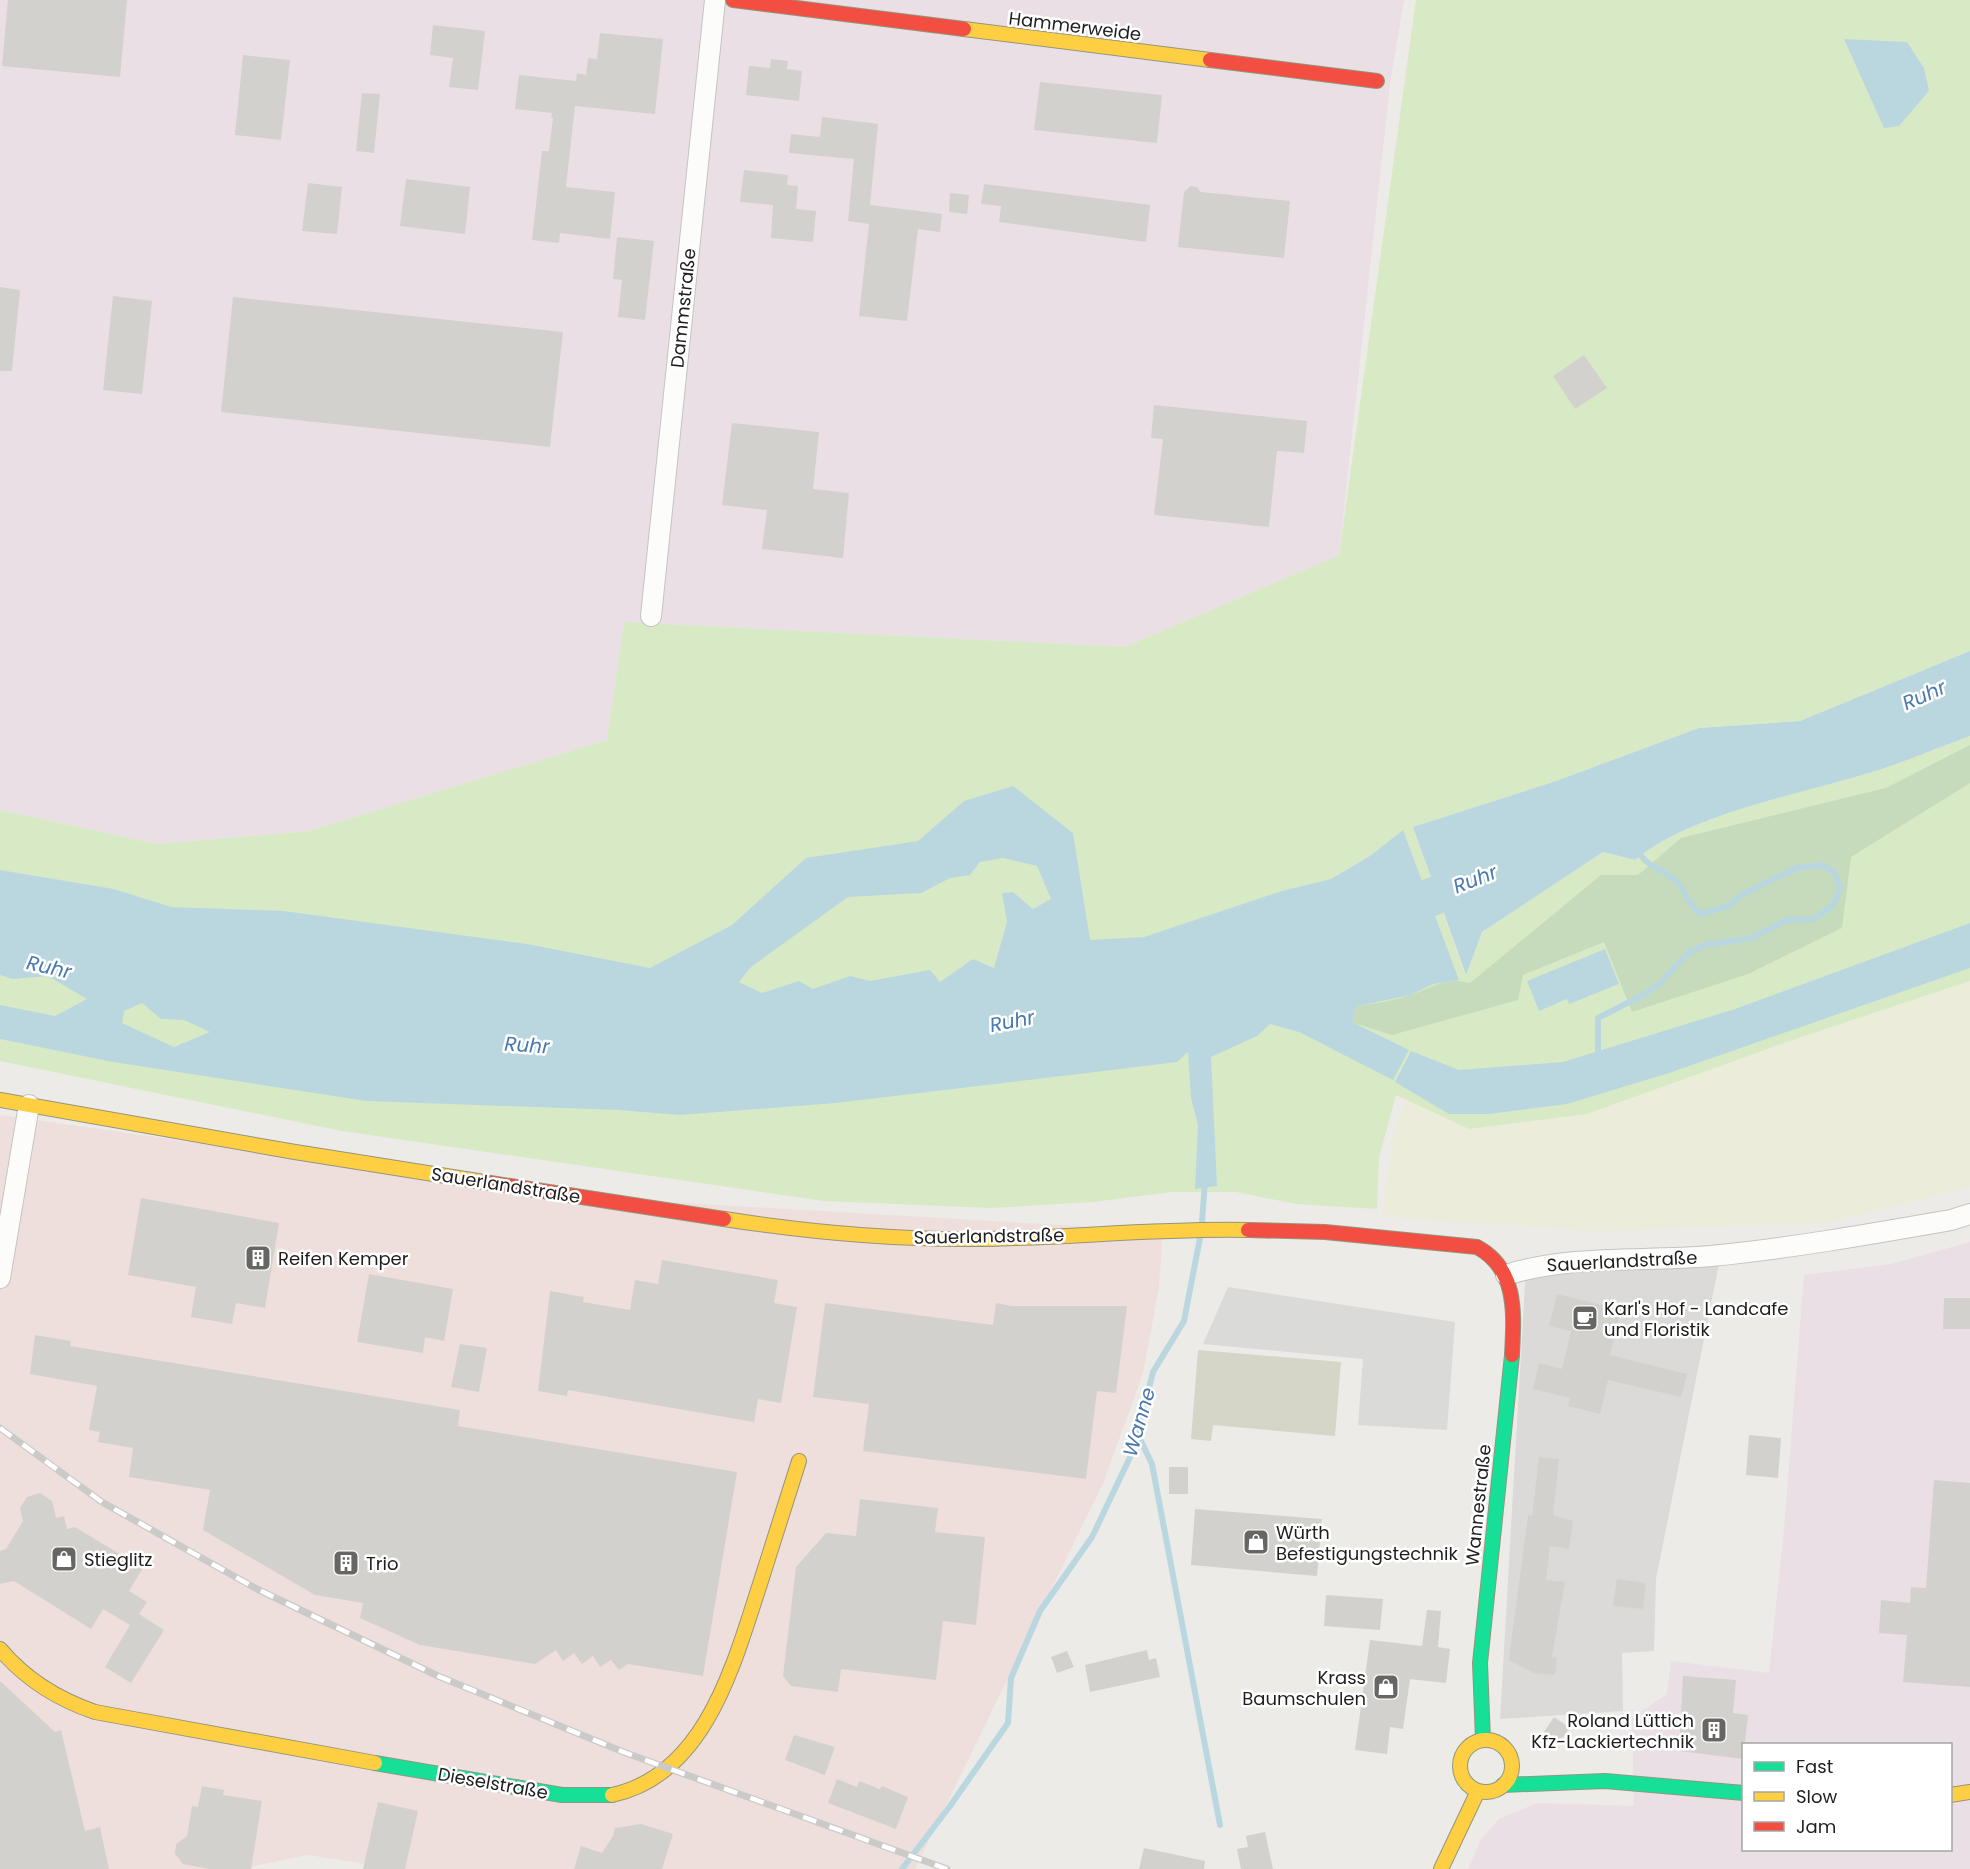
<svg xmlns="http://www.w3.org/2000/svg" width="1970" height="1869" viewBox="0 0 1970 1869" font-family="Poppins,sans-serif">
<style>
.residential{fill:#dbdad8}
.commercial{fill:#eedfdc}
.industrial{fill:#eadfe5;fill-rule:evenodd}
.religious{fill:#dadad8}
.construction{fill:#d5d5c8}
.farmland{fill:#ebedda}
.grass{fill:#d8eac5}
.forest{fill:#c6dbbc}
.water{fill:#bad7e0;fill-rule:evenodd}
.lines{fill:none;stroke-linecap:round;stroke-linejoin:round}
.stream{stroke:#bad7e0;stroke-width:6}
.river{stroke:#bad7e0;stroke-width:38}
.building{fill:#d3d1ce}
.street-casing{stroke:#c5c4c3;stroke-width:22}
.fast-casing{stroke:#93967e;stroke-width:16}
.slow-casing{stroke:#93967e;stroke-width:16}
.jam-casing{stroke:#93967e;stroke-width:16}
.street{stroke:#fcfcfb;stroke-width:20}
.fast{stroke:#16e098;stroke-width:14}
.slow{stroke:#ffcf43;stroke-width:14}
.jam{stroke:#f24e42;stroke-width:14}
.rail-casing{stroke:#cacac9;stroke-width:7}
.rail{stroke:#fff;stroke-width:4.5;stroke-dasharray:14;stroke-linecap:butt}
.labels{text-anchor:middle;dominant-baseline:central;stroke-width:5;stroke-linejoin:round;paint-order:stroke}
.street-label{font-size:18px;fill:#1e1e1e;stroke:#fff}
.poi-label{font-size:18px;fill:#1e1e1e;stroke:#fff;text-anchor:start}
.water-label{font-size:20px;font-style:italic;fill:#4a79ae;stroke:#fff}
</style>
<rect width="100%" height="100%" fill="#ecebe7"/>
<path class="residential" d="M1723 1244 1656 1579 1654 1651 1622 1653 1623 1711 1500 1719 1525 1284 1532 1258Z"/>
<path class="commercial" d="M0 1115 581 1197 1163 1231 1159 1287 1143 1373 1104 1481 915 1869H398L308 1855 240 1869H0Z"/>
<path class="industrial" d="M0 0H1404L1390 84 1339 555 1125 647 624 622 607 740 309 831 157 844 0 810Z
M1970 1242V1869H1468L1481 1839 1499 1819 1537 1803 1634 1806 1632 1718 1667 1694 1671 1661 1769 1673 1784 1529 1804 1275 1891 1264ZM1744 1744H1950V1850H1744Z"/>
<path class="religious" d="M1228 1287 1455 1322 1447 1430 1358 1425 1363 1359 1203 1344Z"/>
<path class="construction" d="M1198 1350 1341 1362 1335 1436 1213 1425 1211 1441 1191 1439Z"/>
<path class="farmland" d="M1970 981V1187L1826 1223 1599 1231 1382 1217 1394 1129 1408 1099 1469 1129 1784 1043Z"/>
<path class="grass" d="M1416 0H1970V651L1800 721 1699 728 1556 781 1413 827 1465 974 1482 932 1603 852 1635 860C1690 814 1793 796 1862 775 1898 765 1934 749 1970 736V981L1784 1043 1587 1114 1469 1129 1396 1095 1379 1158 1377 1209 1296 1204 1236 1192H1172L1093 1202 991 1208 824 1201 342 1131 0 1061V810L157 844 309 831 607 740 624 622 1125 647 1339 555Z"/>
<path class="forest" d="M1970 745V783L1851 857 1842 928 1748 974 1632 1012 1604 942 1523 975 1518 1000 1392 1035 1354 1023 1353 1014 1358 1006C1375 1003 1394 1001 1410 995 1432 988 1445 976 1470 983L1601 875H1638L1681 838 1886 788Z"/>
<path class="water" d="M1844 39 1907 42 1924 68 1929 91 1899 126 1884 128Z
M1970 651V736C1934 749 1898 765 1862 775 1793 796 1690 814 1635 860L1603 852 1482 932 1466 975 1413 827 1556 781 1699 728 1800 721Z
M1013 786 1073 833 1090 940 1144 937 1282 891 1331 879 1370 856 1403 830 1459 980 1433 984 1411 995 1358 1006 1353 1014 1354 1023 1409 1050 1393 1080 1299 1032 1270 1024 1257 1036 1211 1057 1217 1186 1195 1189 1198 1125 1191 1098 1188 1052 1177 1062 1104 1071 836 1103 680 1115 618 1110 366 1101 113 1062 0 1039V1005L55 1016 87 999 48 976 12 979 0 975V870L114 889 171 907 284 911 527 944 650 968 732 925 806 858 918 841 964 801ZM1003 858 1037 866 1051 899 1033 909 1013 892 1002 893 1007 922 994 968 973 959 940 982 930 970 870 981 850 976 813 989 799 981 762 993 739 982 751 967 848 897 921 893 950 878 970 875 980 862ZM142 1003 161 1019 184 1020 210 1032 174 1047 122 1023 124 1011Z
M1970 923V968L1669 1073 1567 1104 1489 1114H1449L1395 1082 1411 1051 1459 1070 1563 1062 1735 1009Z
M1605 949 1619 984 1569 1004 1567 999 1539 1011 1527 981Z"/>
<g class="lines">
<path class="stream" d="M1598 1057V1018L1643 995 1660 983 1689 952 1705 945 1752 938 1786 920 1814 919 1834 904 1840 887 1834 872 1821 865 1796 868 1743 894 1728 906 1701 914C1688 906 1686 890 1675 880 1663 869 1643 866 1638 849
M1202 1222 1205 1181
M1138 1435 1152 1464 1220 1825
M902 1869 950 1806 1008 1723 1011 1678 1040 1611 1092 1537 1134 1449 1153 1372 1184 1321 1200 1238"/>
<path class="river" d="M1380 917 1483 877"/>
</g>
<path class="building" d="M8 0H127L120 77 2 66Z
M433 25 485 31 478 90 449 87 453 58 430 55Z
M600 33 663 39 655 114 575 106 566 187 615 192 610 239 560 233 559 243 532 240 542 151H549L553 118H551L552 113 515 109 519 75 576 81 577 73 586 75 588 58 597 59Z
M243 55 290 60 281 140 235 135Z
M771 59 788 61 787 69 802 71 799 101 746 95 749 66 770 68Z
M1040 82 1162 95 1157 143 1034 130Z
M362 93 380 94 374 153 356 151Z
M822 117 878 124 870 205 942 214 940 232 918 229 907 321 859 316 869 224 848 221 854 159 789 153 791 134 820 137Z
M744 170 788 175 787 185 798 186 796 209 816 211 813 242 771 238 773 205 740 202Z
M406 179 470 187 465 234 400 226Z
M308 183 342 187 337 234 302 231Z
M984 184 1150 205 1146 242 999 222 1001 206 981 204Z
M1191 186 1197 187 1201 192 1290 201 1284 258 1178 247 1184 192Z
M950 193 969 195 967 214 949 212Z
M617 237 654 241 645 320 618 317 622 280 613 279Z
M0 287 20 290 12 371H0Z
M113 296 152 301 142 394 103 390Z
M233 297 563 332 550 447 221 412Z
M1584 355 1607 388 1575 409 1553 376Z
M1154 405 1307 421 1304 453 1277 451 1269 527 1154 515 1163 439 1151 438Z
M732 423 819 432 813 489 849 493 843 558 762 549 767 510 722 505Z
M141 1198 279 1223 265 1308 236 1303 232 1324 191 1317 196 1287 128 1275Z
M662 1260 778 1280 774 1303 797 1307 781 1403 758 1399 754 1422 568 1390 567 1396 538 1391 550 1291 584 1297 583 1302 630 1310 635 1280 658 1284Z
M369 1274 453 1289 444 1341 425 1337 423 1353 357 1342Z
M1557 1294 1621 1310 1610 1355 1687 1374 1681 1397 1608 1380 1600 1414 1568 1406 1570 1398 1533 1389 1539 1363 1562 1369 1571 1331 1549 1326Z
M1944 1298H1970V1329H1943Z
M825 1303 993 1325 996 1303 1011 1306H1127L1116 1393 1097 1391 1086 1479 863 1451 869 1404 813 1397Z
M35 1335 71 1341 70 1346 460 1410 458 1426 737 1472 703 1676 628 1664 619 1670 611 1660 600 1667 593 1656 582 1664 574 1653 563 1661 556 1650 535 1664 420 1645 360 1618 363 1603 315 1595 203 1530 210 1490 129 1477 133 1448 98 1442 100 1432 89 1430 97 1386 30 1374Z
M460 1344 487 1348 479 1392 451 1387Z
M1749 1435 1781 1438 1778 1478 1746 1475Z
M1539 1457 1559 1459 1553 1515 1573 1521 1569 1549 1550 1546 1546 1580 1565 1582 1552 1657 1557 1658 1555 1675 1534 1673 1509 1660 1528 1515 1532 1516Z
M1169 1467H1188V1494H1169Z
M1934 1480 1970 1483V1687L1903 1682 1907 1635 1879 1633 1881 1600 1910 1603 1911 1587 1926 1588Z
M40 1493 52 1501 56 1518 64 1516 67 1529 75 1527 143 1568 129 1591 147 1602 139 1614 164 1630 131 1683 105 1667 130 1625 103 1609 91 1629 14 1581 0 1584V1551L6 1549 23 1521 20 1508 27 1497Z
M860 1499 938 1508 935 1532 985 1537 976 1625 943 1621 936 1680 841 1669 838 1692 791 1686 783 1676 796 1567 826 1533 856 1536Z
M1195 1509 1322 1519 1317 1576 1191 1565Z
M1617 1579 1646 1583 1643 1609 1613 1606Z
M1326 1595 1383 1599 1380 1630 1324 1626Z
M1427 1610 1441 1611 1438 1647 1450 1649 1446 1683 1410 1679 1403 1729 1390 1727 1387 1754 1355 1750 1370 1640 1422 1646Z
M1147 1650 1149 1660 1156 1658 1160 1677 1090 1692 1085 1665Z
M1067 1651 1074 1667 1057 1673 1051 1657Z
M1683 1676 1736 1680 1733 1713 1748 1715 1743 1759 1679 1751Z
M0 1681 55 1732 61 1730 85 1831 100 1827 109 1869H0Z
M1554 1717 1570 1728 1559 1742 1544 1732Z
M794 1735 835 1747 825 1775 785 1760Z
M837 1779 857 1787 859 1781 880 1789 882 1786 908 1797 896 1829 828 1803Z
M202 1786 224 1790 223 1795 262 1801 251 1869H209L183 1864 175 1854 176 1844 187 1836 192 1806 198 1807Z
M378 1802 418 1811 405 1869H363Z
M641 1824 673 1834 662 1869H574L581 1846 602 1853 613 1836 615 1828Z
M1265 1832 1273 1869H1241L1237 1849 1248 1847 1246 1836Z
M1144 1848 1205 1861 1204 1869H1139Z"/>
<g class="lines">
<g class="street-casing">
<path id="street" d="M651 616 715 0
M1506 1275C1573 1254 1642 1262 1711 1256 1792 1248 1871 1234 1951 1220L1970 1214
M0 1278 29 1105"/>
</g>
<g class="fast-casing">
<path id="fast" d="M1483 1740 1480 1663 1512 1355
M375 1763 562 1795H612
M1503 1785 1605 1781 1744 1793"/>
</g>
<g class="slow-casing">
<path id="slow" d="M964 29 1210 60
M0 1100 295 1152 484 1182
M724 1219C808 1232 894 1240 979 1239 1069 1238 1158 1228 1248 1230
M0 1649C26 1680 57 1699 95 1712L375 1763
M1460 1766a26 26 0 1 1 52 0a26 26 0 1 1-52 0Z
M612 1795C706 1775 734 1663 760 1584 773 1543 786 1502 799 1461
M1950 1795 1970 1792
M1441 1869 1478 1791"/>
</g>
<g class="jam-casing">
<path id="jam" d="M733 0 964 29
M1210 60 1377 81
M484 1182 724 1219
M1248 1230 1325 1232 1477 1247C1518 1269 1514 1314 1512 1355"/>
</g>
<use href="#street" class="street"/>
<use href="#fast" class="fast"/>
<use href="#slow" class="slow"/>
<use href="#jam" class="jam"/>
<g class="rail-casing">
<path id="rail" d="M0 1428 102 1502 257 1589 438 1676 626 1753 947 1869"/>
</g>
<use href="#rail" class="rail"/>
</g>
<defs>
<g id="building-square" transform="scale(1.35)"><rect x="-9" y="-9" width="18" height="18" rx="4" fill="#666664" stroke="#fff"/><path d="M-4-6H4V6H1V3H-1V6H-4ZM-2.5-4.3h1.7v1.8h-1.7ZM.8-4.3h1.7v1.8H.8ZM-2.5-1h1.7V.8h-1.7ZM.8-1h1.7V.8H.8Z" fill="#fff"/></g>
<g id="cafe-square" transform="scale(1.35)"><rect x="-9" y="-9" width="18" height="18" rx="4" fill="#666664" stroke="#fff"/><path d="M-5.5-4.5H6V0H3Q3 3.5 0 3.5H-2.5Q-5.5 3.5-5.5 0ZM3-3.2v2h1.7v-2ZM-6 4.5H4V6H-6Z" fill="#fff"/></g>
<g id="shop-square" transform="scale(1.35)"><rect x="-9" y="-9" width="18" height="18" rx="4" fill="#666664" stroke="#fff"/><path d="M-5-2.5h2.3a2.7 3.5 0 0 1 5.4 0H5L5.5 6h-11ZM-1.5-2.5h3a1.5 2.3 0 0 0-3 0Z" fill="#fff"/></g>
</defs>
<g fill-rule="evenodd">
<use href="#building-square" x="258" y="1258"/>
<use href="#cafe-square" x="1585" y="1318"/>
<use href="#shop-square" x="1256" y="1542"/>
<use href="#shop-square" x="64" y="1559"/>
<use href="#building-square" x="346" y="1563"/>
<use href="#shop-square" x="1386" y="1687"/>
<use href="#building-square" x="1714" y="1730"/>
</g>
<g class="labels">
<g class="street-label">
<text transform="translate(1075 26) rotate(7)">Hammerweide</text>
<text transform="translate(683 308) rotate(-84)">Dammstraße</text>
<text transform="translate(506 1185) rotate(9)">Sauerlandstraße</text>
<text transform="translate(989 1236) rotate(-1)">Sauerlandstraße</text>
<text transform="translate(1622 1261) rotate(-3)">Sauerlandstraße</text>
<text transform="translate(1478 1505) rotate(-84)">Wannestraße</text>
<text transform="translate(493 1783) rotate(10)">Dieselstraße</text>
</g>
<g class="poi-label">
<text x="278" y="1258">Reifen Kemper</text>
<text x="1604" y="1308">Karl's Hof - Landcafe<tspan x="1604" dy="21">und Floristik</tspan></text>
<text x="1276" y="1532">Würth<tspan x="1276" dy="21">Befestigungstechnik</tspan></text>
<text x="84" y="1559">Stieglitz</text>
<text x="366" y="1563">Trio</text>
<text x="1366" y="1677" text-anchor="end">Krass<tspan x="1366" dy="21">Baumschulen</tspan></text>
<text x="1694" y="1720" text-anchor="end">Roland Lüttich<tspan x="1694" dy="21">Kfz-Lackiertechnik</tspan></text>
</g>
<g class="water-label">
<text transform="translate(1924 695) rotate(-24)">Ruhr</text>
<text transform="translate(1475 879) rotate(-21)">Ruhr</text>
<text transform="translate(49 967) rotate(13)">Ruhr</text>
<text transform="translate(1012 1021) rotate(-11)">Ruhr</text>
<text transform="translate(527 1045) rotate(4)">Ruhr</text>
<text transform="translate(1139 1422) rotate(-74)">Wanne</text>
</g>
</g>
<rect x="1742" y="1743" width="210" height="108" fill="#ffffff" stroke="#a5a5a5" stroke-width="1.5"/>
<rect x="1754" y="1762" width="30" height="9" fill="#16e098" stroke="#a5a5a5" stroke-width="1.5"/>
<text x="1796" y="1773" font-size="18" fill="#1e1e1e">Fast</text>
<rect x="1754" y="1792" width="30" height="9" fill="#ffcf43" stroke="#a5a5a5" stroke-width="1.5"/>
<text x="1796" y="1803" font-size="18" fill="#1e1e1e">Slow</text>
<rect x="1754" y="1822" width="30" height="9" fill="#f24e42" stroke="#a5a5a5" stroke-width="1.5"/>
<text x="1796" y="1833" font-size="18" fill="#1e1e1e">Jam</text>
</svg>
